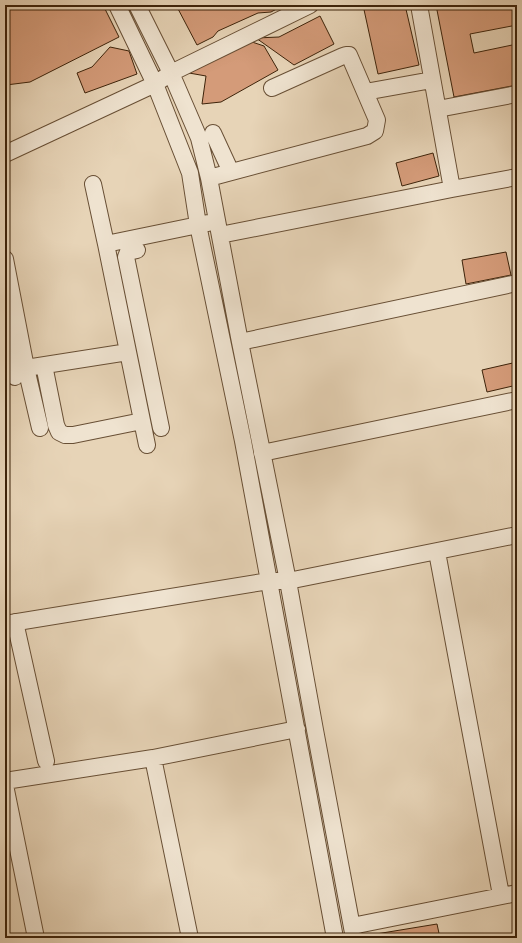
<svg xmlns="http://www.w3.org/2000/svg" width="522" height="943" viewBox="0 0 522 943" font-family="Cardo,serif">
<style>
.building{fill:#d49b79;stroke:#3d230a}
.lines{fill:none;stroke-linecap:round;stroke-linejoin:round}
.minor-casing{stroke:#684f35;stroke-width:18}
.minor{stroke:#efe3d0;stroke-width:16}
</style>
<rect width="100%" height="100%" fill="#e7d4b7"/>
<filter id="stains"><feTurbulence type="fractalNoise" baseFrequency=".005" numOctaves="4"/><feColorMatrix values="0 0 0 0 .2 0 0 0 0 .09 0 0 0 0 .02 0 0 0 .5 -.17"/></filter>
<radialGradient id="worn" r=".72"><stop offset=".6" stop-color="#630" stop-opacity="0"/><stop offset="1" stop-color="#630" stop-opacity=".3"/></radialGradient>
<path class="building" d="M5 5H103L119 37 30 82 6 85 5 83Z
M176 5H284L271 12 258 13 218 31 213 37 197 45Z
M363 5H405L419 65 378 74Z
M436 5H517V25L470 34 474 53 517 44V85L454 97Z
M320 16 334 44 294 65 256 38 279 37Z
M249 41 264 46 278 70 221 102 202 104 206 76 189 73Z
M110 47 129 51 137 74 85 93 77 73 92 67Z
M433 153 439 176 402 186 396 163Z
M506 252 511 275 466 284 462 260Z
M517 362V385L487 392 482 370Z
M437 924 440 938H371L370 935Z"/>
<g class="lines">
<g class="minor-casing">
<path id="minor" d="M117 5 155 84 190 173 198 225 243 441 335 938
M137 5 171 73 199 138 209 178 240 342 288 581 315 730 354 938
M419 5 452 189
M365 92 432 80
M438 109 517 94
M213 133 231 172
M5 154 155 84 171 73 310 5
M209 178 367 136 375 131 377 120 349 55H346L343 56 272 88
M93 184 106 244
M220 235 452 189 517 177
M137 250 128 252 126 257 161 428
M5 259 26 368 128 352
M5 325 15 377
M240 342 517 283
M44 365 56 425 59 432 65 435H73L142 421
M26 368 40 428
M147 445 106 244 208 223
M262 453 517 400
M437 552 501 895
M15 622 46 761
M5 624 269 581H288L517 535
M153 758 190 938
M5 781 153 758 297 729
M5 785 36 938
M352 926 517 893"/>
</g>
<use href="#minor" class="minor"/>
</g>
<rect width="522" height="943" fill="none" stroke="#e7d4b7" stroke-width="20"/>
<rect x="6" y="6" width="510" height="931" fill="none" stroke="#3d230a" stroke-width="2"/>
<rect x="10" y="10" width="502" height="923" fill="none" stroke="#3d230a"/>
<rect width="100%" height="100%" filter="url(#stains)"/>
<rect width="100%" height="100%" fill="url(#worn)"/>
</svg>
